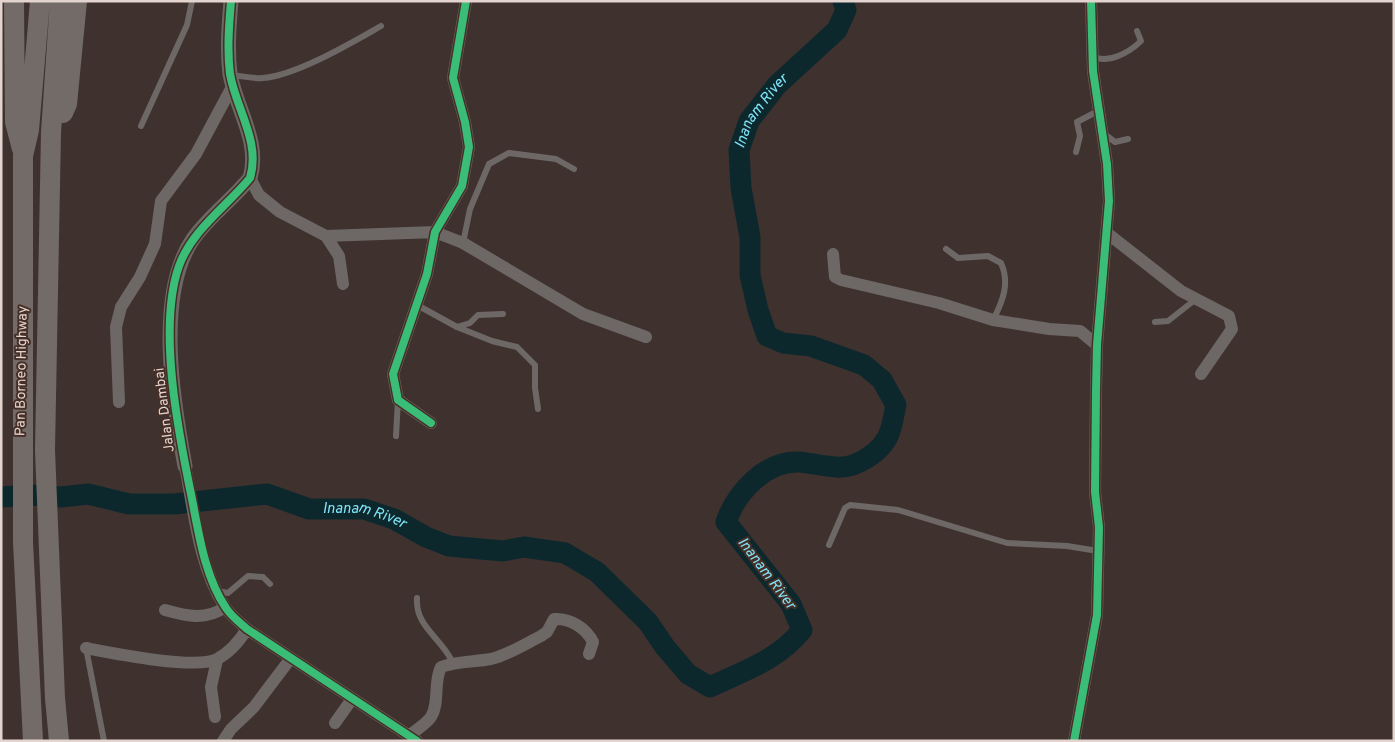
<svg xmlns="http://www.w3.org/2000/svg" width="1395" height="742" viewBox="0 0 1395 742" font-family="Overpass,sans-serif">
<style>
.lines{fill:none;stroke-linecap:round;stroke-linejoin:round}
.river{stroke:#0d282d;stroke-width:21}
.service{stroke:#6d6866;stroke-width:6}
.minor{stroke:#6d6866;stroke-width:12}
.tertiary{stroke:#6d6866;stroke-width:15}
.trunk{stroke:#736b67;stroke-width:20}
.cycleway-casing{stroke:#462f27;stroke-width:11}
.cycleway{stroke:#3abd76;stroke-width:8}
.labels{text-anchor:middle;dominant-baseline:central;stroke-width:4;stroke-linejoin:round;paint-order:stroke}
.street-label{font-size:14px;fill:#e3d4cf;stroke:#462f27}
.water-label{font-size:15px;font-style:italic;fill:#81e5fa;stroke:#462f27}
</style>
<rect width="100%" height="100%" fill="#3f322e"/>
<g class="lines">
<path class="river" id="s1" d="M1 497 30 495 61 497 88 494 129 504H174L267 494 309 509H364L394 519 426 537 449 546 503 551 524 547 565 553 597 572 648 622 665 647 688 674 710 687C744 671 778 660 802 630L791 604 726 522C736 493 765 461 798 462 811 463 823 466 836 467 856 469 884 451 890 431 893 423 894 413 896 405L882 380 864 365 811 346 783 343 767 336 758 310 750 275V237L741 188 739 150 749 121 777 85 837 30 846 10 843 1"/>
<path class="service" d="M1093 56C1107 65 1130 52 1141 41L1137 31
M232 75C242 76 253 79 263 78 297 75 351 43 381 26
M141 126 187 25 192 1
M1103 133 1115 142 1128 139
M1076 152 1080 136 1077 122 1098 111
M463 243 470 209 489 164 509 153 556 159 574 169
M946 249 958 258 988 256 1001 263C1010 283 1003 301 993 320
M417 305 457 327 492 341 517 347 535 365V388L538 409
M1155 322 1168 321 1196 299
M457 327 470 323 478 315 503 314
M396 436 398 400
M829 545 845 508 850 505 898 510 1007 543 1067 546 1098 551
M217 591 228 593 248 576 263 577 270 584
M417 598C415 627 442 638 453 663
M86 648 104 741"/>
<path class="minor" d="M250 178 259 195 280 212 326 236 435 232 463 243 583 314 646 337
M1107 233 1181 291 1229 316 1232 329 1201 374
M326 236 339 256 343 284
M833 254 835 277 841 280 939 303 993 320 1049 329 1080 331 1097 345
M119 402 116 327 121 307 140 277 155 244 161 201 196 154 233 85
M431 423 398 400 393 374 427 274 435 232 462 186 469 147 465 122 453 78 466 1
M185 466C194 512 199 567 225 607 231 616 239 622 247 629L417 741
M165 610C186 616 206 621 225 607
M86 648C112 653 196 670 217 659 229 653 240 640 247 629
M215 717 211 687 217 660
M335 723 352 699
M410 735C416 730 426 724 431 717 440 703 433 683 441 667 457 661 474 662 491 659 508 655 525 644 541 636L547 632 554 619C570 618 586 628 593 642L589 654
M223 741 231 729 254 707 291 658
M1074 741 1097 615 1099 527 1095 492 1096 391 1097 345 1109 201 1107 164 1093 71 1091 1"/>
<path class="tertiary" d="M185 466C173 403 155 294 193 239 208 217 232 200 250 178 261 142 236 109 230 74 227 50 229 25 231 1"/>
<path class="trunk" d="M14 1 15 122 22 149
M63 113 67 104 77 1
M33 741 23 542V156L29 130 40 1
M59 741 55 698 45 450 51 132 60 1"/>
<g class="cycleway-casing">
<path id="cycleway" d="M231 1C229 25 227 50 230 74 236 109 261 142 250 178 226 207 192 230 179 266 157 328 179 436 192 499 199 535 205 577 226 608 231 616 239 622 247 629L417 741
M431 423 398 400 393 374 427 274 435 232 462 186 469 147 465 122 453 78 466 1
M1074 741 1097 615 1099 527 1095 492 1096 391 1097 345 1109 201 1107 164 1093 71 1091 1"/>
</g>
<use href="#cycleway" class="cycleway"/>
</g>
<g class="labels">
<g class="street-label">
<text transform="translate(22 371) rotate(-89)">Pan Borneo Highway</text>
<text transform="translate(165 410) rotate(-97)">Jalan Dambai</text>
</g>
<g class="water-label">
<text stroke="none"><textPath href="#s1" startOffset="1642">Inanam River</textPath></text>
<text stroke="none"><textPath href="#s1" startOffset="369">Inanam River</textPath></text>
<text transform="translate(766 574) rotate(53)">Inanam River</text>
</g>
</g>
<rect width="1395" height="742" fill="none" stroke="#e3d4cf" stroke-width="5"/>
</svg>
